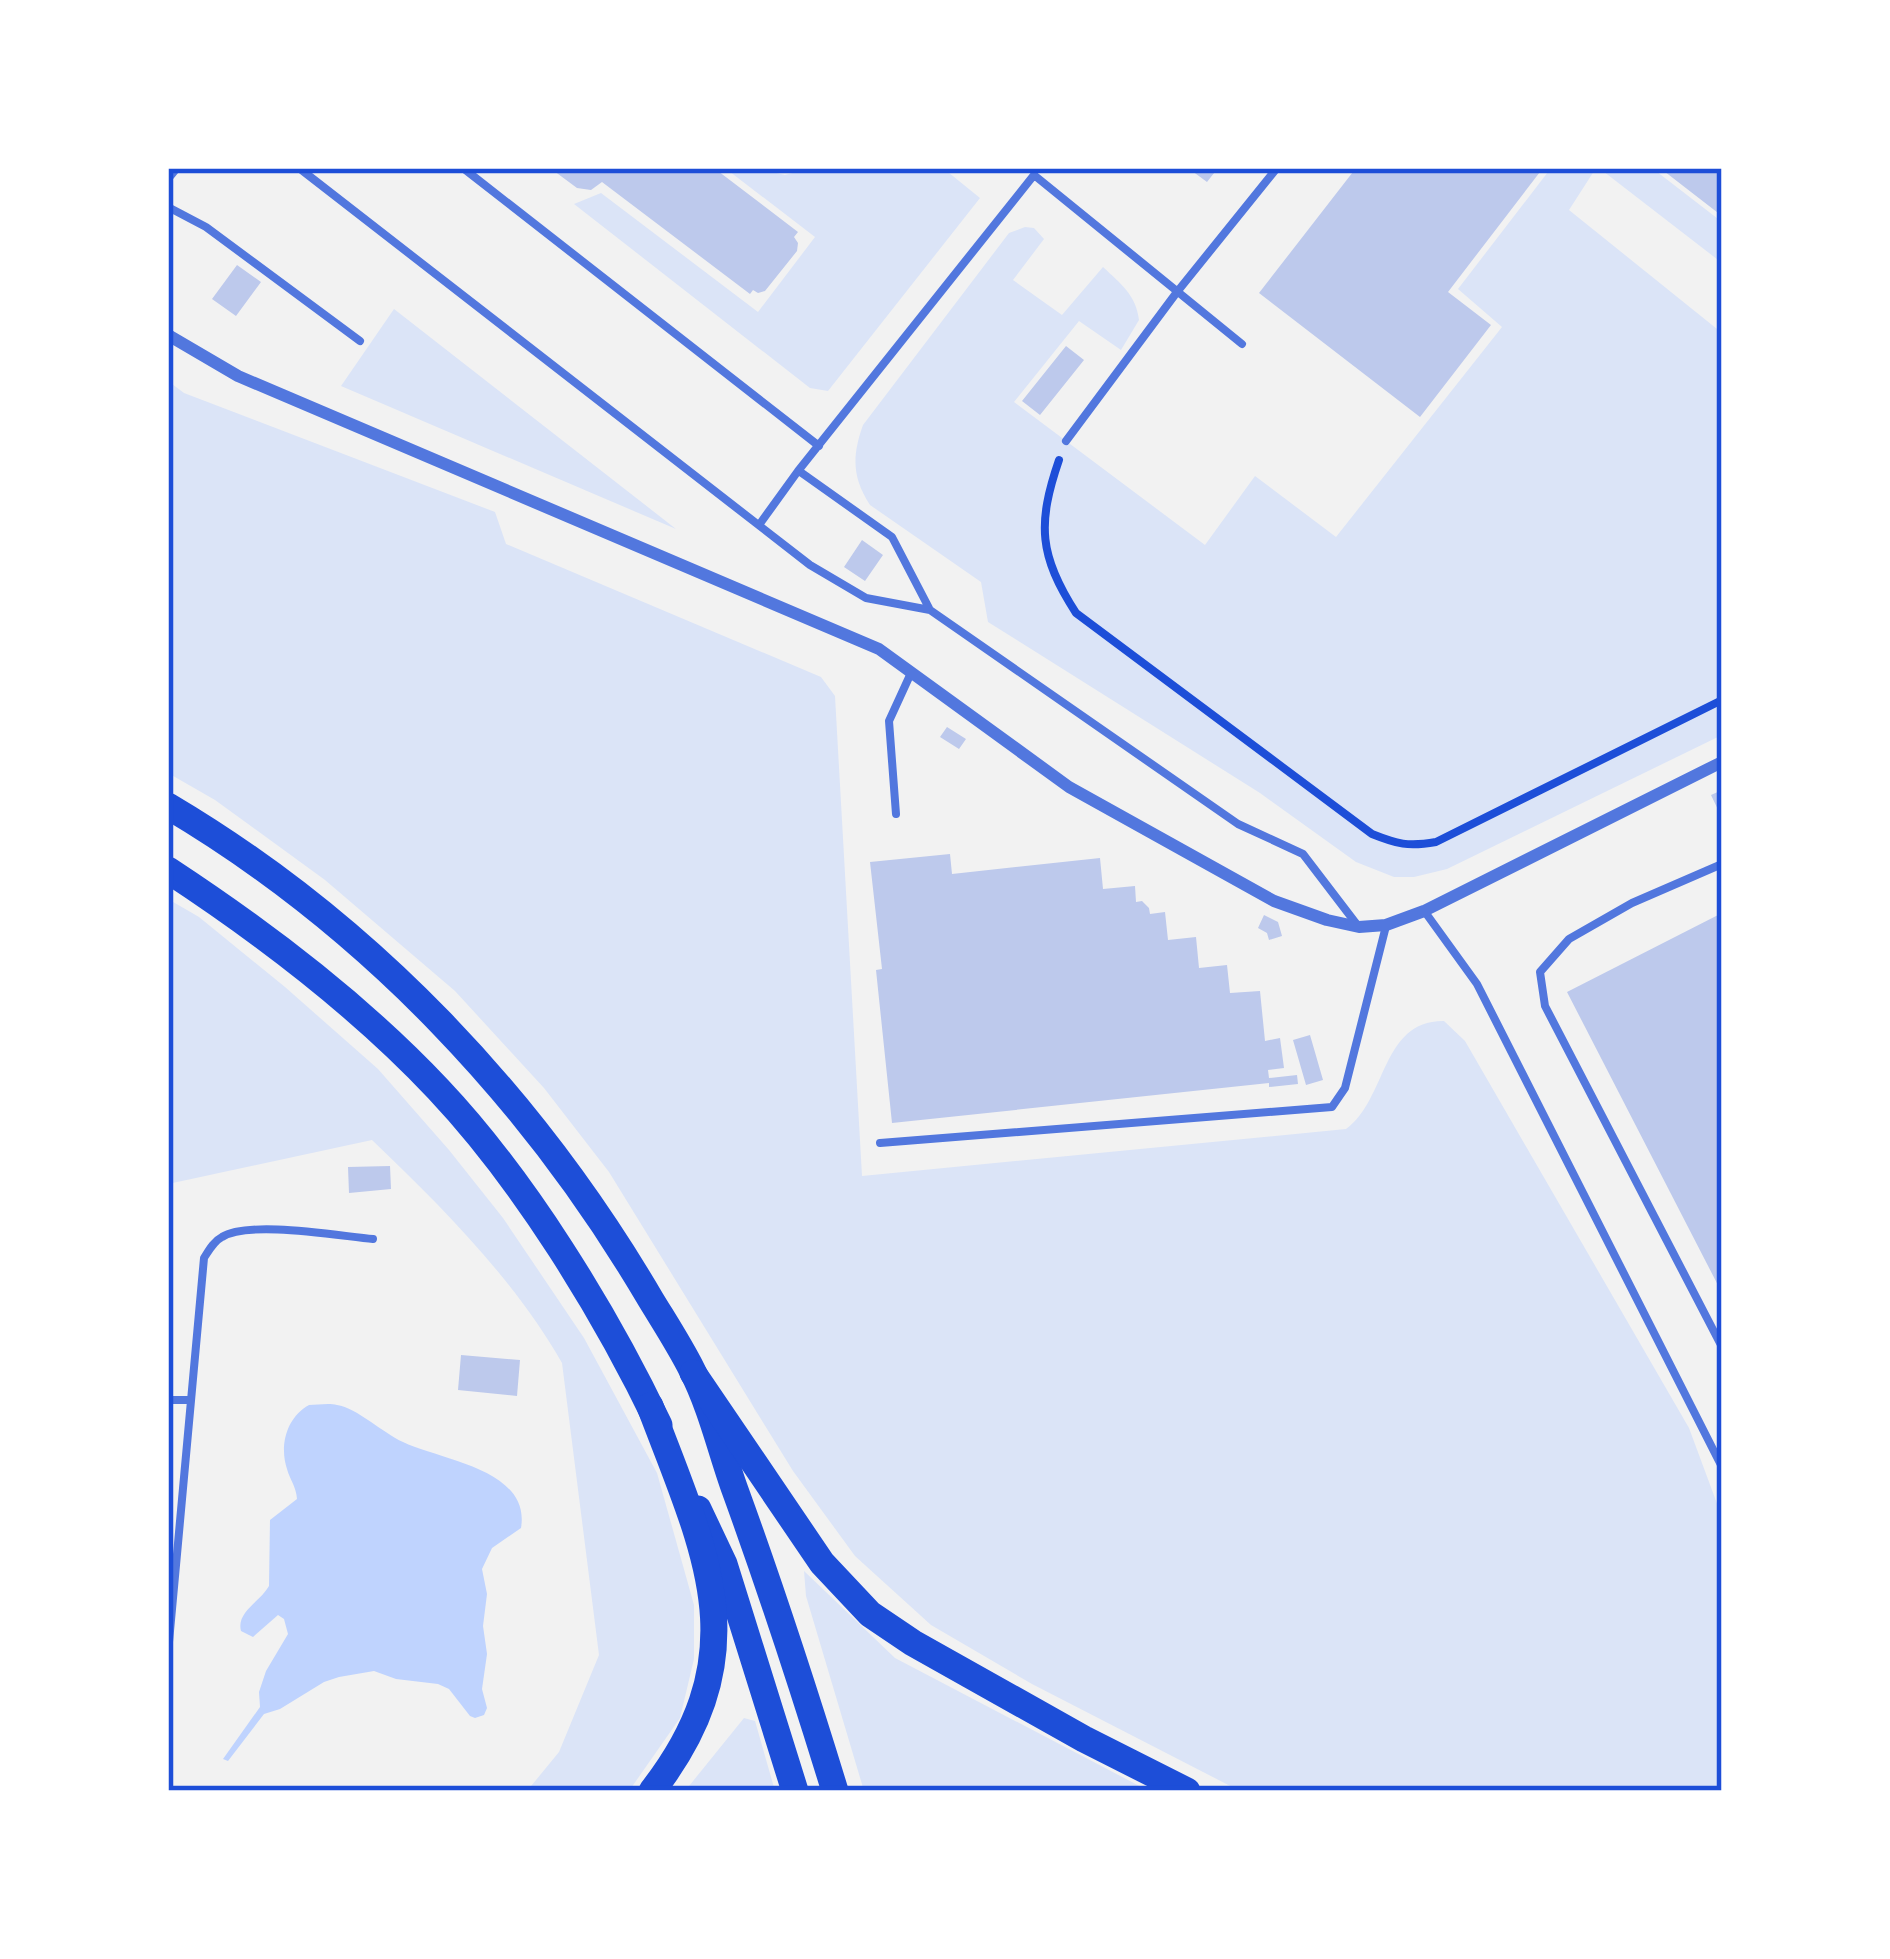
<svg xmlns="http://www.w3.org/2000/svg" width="1890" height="1959" viewBox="0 0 1890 1959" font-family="Bitter,serif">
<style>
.green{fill:#dbe4f7}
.water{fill:#bfd3fe}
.building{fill:#bdc9ec}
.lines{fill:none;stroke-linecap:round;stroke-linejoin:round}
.path{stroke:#1d4ed8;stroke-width:8}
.service{stroke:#5277de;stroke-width:8}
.minor{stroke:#5277de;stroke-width:12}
.primary{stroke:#1d4ed8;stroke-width:27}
.trunk{stroke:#1d4ed8;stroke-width:27}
.neatline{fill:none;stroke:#1d4ed8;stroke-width:4.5}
</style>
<rect width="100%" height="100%" fill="#f2f2f2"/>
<path class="green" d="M725 168H756L785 175 811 168H943L980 198 828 391 810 388 574 204 601 193 758 312 815 237Z
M1551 168H1596L1569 210 1722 333V735L1447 869 1414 877H1394L1356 862 1260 793 988 622 981 582 870 505C852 477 852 456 863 425L1009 233 1025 227 1034 228 1044 239 1013 280 1062 315 1103 267C1121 284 1136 295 1139 320L1121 350 1079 321 1014 402 1205 545 1255 476 1336 537 1502 327 1458 289Z
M1599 168H1652L1722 222V263Z
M394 309 676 529 341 386Z
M168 381 184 393 495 512 506 544 821 677 835 696 862 1176 1346 1129C1387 1100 1381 1020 1444 1021L1465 1041 1689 1428 1722 1517V1791H1240L1032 1684 931 1625 855 1556 793 1471 609 1172 544 1088 455 991 325 880 215 800 168 773Z
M168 899 199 917 285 987 378 1069 449 1150 503 1218 584 1338 657 1473 694 1605V1659L680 1718 629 1791H527L559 1752 599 1655 562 1363C515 1280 441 1206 372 1140L168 1184Z
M804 1571 895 1658 1149 1791H864L806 1596Z
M744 1718 755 1721 775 1791H685Z"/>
<path class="water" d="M309 1405C317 1405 329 1403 337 1405 357 1408 383 1433 403 1442 440 1460 531 1469 521 1528L492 1548 482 1569 487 1594 483 1626 487 1654 482 1689 487 1708 484 1715 475 1718 470 1716 449 1689 438 1684 396 1679 374 1671 339 1677 324 1682 280 1709 264 1714 228 1761 223 1759 260 1707 259 1692 266 1671 288 1634 284 1619 278 1615 253 1637 241 1631C236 1612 260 1602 269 1586L270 1520 297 1499C296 1486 290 1480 287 1469 279 1445 287 1417 309 1405Z"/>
<path class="building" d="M550 168H714L798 232 794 237 798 243 797 251 765 291 758 293 753 290 750 294 602 182 591 190 577 188Z
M1188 168H1218L1207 182Z
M1356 168H1543L1448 292 1491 325 1420 417 1259 293Z
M1660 168H1722V216Z
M237 265 261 282 236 316 212 299Z
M1066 346 1084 360 1040 415 1022 401Z
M862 540 883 555 865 581 844 567Z
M947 727 966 739 959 749 940 737Z
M1722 790V818L1711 795Z
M950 854 952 874 1100 858 1103 889 1135 886 1136 902 1142 901 1149 908 1150 914 1165 912 1168 940 1196 937 1199 968 1227 965 1230 993 1260 991 1265 1041 1280 1038 1284 1068 1268 1070 1269 1078 1297 1075 1298 1084 1269 1087V1083L892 1123 876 970 882 969 870 862Z
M1722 913V1293L1567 992Z
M1264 915 1278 922 1282 936 1269 940 1267 933 1258 928Z
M1310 1035 1323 1080 1306 1085 1293 1040Z
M390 1166 391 1189 349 1193 348 1167Z
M461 1355 520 1360 517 1396 458 1390Z"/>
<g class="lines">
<path class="path" d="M1059 460C1037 524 1039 556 1076 613L1372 834C1397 844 1408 847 1436 842L1722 700"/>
<path class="service" d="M299 168 810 565 866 598 930 610 1238 824 1303 854 1358 926
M463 168 819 446
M168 179 177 168
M168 207 206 227 360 341
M1066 441 1177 292 1277 168
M799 471 892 537 929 608
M759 525 798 471 1034 175 1242 344
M896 814 889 721 911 673
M1722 864 1632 903 1569 939 1540 972 1545 1006 1722 1347
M1425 912 1477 984 1722 1467
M880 1143 1332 1107 1345 1088 1386 926
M168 1400H191
M168 1653 204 1258C209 1250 214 1241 222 1237 249 1220 339 1236 373 1239"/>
<path class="minor" d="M168 335 238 376 879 649 1069 787 1274 901 1327 920 1359 927 1386 925 1424 911 1722 762"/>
<path class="primary" d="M168 806C369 925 533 1099 651 1300 665 1323 680 1346 692 1370 711 1407 721 1451 735 1490 771 1589 804 1690 835 1791
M168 870C264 933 359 1005 438 1089 524 1180 605 1312 659 1425
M698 1509 724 1564 795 1791"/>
<path class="trunk" d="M693 1373 822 1563 870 1614 913 1643 1084 1739 1187 1791
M650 1406C705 1552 760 1652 652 1791"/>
</g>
<rect width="1890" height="1959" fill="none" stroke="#ffffff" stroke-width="342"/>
<rect x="171" y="171" width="1548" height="1617" class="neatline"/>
</svg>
